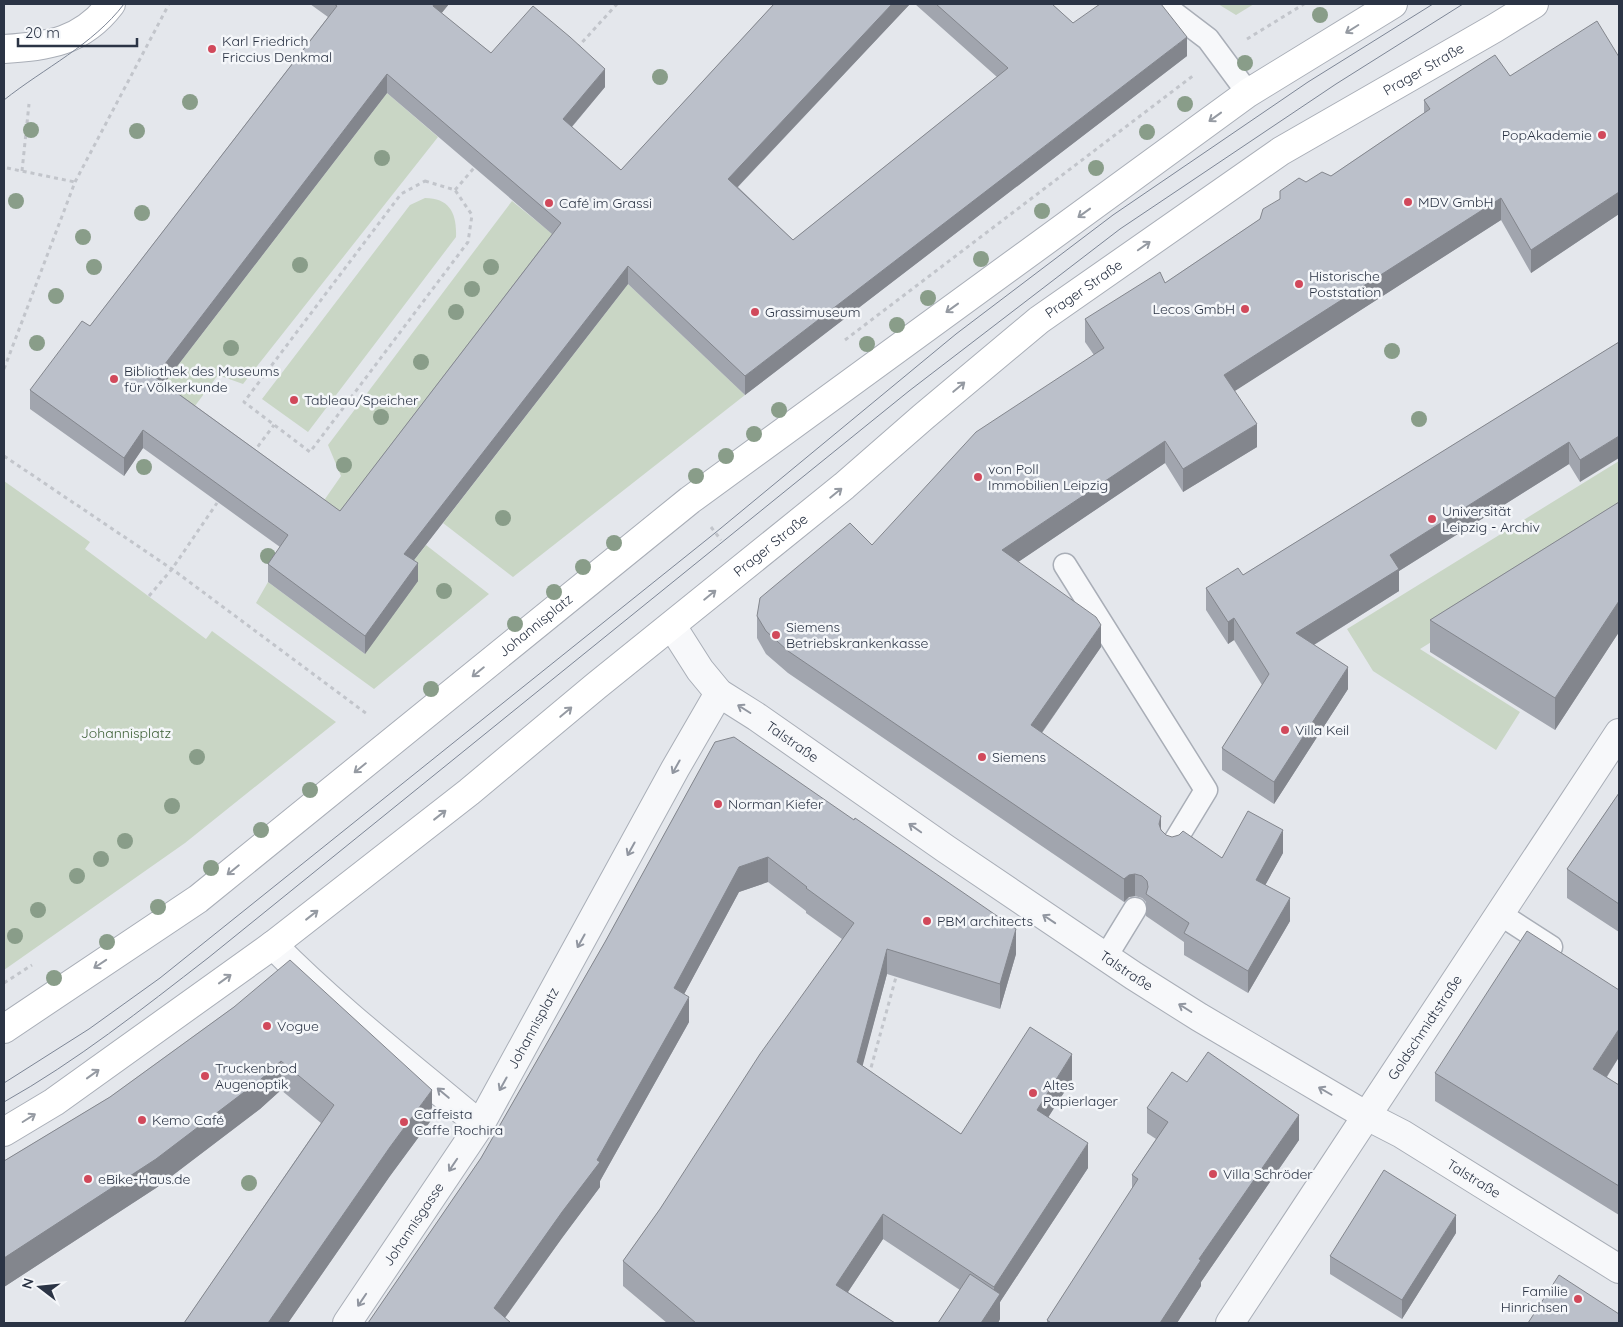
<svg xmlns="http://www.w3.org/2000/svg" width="1623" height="1327" viewBox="0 0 1623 1327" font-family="Quicksand,sans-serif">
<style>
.green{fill:#c9d6c5}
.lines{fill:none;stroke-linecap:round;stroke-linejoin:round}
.lane-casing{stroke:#a9aeb7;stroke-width:25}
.street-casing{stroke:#a9aeb7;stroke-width:30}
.secondary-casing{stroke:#a9aeb7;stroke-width:30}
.path{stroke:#c2c5cb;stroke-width:3;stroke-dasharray:4 4;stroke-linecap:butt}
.lane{stroke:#f7f8fa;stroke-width:22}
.street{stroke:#f7f8fa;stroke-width:28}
.secondary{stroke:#fff;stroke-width:28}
.tram{stroke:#7d8696;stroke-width:1}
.tree{fill:#899d89}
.wall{fill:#a1a5ae;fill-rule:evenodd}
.shaded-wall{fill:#83868d}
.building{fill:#bbc0ca;stroke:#83868d;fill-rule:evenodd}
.oneway{stroke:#959aa2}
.oneway2{stroke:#9196a0}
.poi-dot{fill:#d1495b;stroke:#f4f6f9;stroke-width:2}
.labels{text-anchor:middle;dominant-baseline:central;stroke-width:5;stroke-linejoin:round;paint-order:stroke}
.poi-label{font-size:14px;fill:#2b3445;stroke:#f4f6f9;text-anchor:start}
.street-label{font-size:14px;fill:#2b3445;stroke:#f4f6f9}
.park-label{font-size:14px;fill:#3f6138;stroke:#f4f6f9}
</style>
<rect width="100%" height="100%" fill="#e4e7ec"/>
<path class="green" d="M1218 4H1254L1236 15Z
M387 93 438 137 243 384 218 375 186 418 155 395Z
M425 198C450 198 457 214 456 237L308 432 262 399 410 205Z
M512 201 561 241 340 529 316 512 341 476 328 445Z
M628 284 745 395 513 577 443 523Z
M1619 461V526L1420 649 1520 712 1496 750 1373 671 1347 629Z
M4 481 90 542 85 549 206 639 212 631 336 722 185 843 4 970Z
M426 545 489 594 374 689 256 603 268 582 365 654 404 573Z"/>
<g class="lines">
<g class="lane-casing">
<path id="lane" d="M1162 4 1208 39 1248 93
M1065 565 1206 790 1172 846
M1500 914 1551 947
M1105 958 1135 909"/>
</g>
<g class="street-casing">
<g id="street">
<path id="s1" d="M672 626 700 670 719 693 757 717 946 849 1134 976 1199 1017 1326 1092 1367 1116 1402 1134 1619 1269"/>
<path d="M273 945C337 1010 410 1066 480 1125"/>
<path id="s2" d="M347 1323 480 1125 675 769 719 693"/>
<path id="s3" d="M1230 1323 1619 733"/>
</g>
</g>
<g class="secondary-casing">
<g id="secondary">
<path d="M4 49C49 46 82 42 111 4"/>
<path id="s4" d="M4 1029 198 899 690 500 1248 93 1393 4"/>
<path id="s5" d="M4 1132 54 1102 273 945 469 792 596 686 844 486 923 417 1039 320 1281 151 1495 28 1534 4"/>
</g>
</g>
<path class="path" d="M1247 39 1304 4
M577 48 617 4
M7 168 75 182
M22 171 29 104
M425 181 455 190 472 215 468 242 310 452 244 402 401 194Z
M455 190 474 168
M845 340 1194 75
M4 369 75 182 169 4
M253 453 274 425
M4 456 172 569 367 714
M711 527 721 540
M149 596 172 569 217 503
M4 983 32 965
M869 1075 896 977"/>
<use href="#lane" class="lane"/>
<use href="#street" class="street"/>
<use href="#secondary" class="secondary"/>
<path class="tram" d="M4 100C44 68 93 45 124 4
M4 1083 89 1029 160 978 715 533 956 334 1113 215 1308 82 1433 4
M4 1102C77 1061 142 1009 208 958L909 391 1120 229 1336 84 1463 4"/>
</g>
<g class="tree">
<circle cx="1320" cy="15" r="8"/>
<circle cx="1245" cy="63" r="8"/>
<circle cx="660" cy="77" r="8"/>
<circle cx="190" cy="102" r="8"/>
<circle cx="1185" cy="104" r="8"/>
<circle cx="31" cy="130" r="8"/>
<circle cx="137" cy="131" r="8"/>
<circle cx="1147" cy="132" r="8"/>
<circle cx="382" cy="158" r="8"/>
<circle cx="1096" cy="168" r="8"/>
<circle cx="16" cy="201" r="8"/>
<circle cx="1042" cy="211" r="8"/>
<circle cx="142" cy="213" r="8"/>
<circle cx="83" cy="237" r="8"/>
<circle cx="981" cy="259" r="8"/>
<circle cx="300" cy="265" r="8"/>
<circle cx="94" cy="267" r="8"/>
<circle cx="491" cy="267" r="8"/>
<circle cx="472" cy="289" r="8"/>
<circle cx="56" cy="296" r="8"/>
<circle cx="928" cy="298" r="8"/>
<circle cx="456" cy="312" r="8"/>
<circle cx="897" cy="325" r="8"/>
<circle cx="37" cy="343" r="8"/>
<circle cx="867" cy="344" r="8"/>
<circle cx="231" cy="348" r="8"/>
<circle cx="1392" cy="351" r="8"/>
<circle cx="421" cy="362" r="8"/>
<circle cx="779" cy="410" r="8"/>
<circle cx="381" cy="417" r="8"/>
<circle cx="1419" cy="419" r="8"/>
<circle cx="754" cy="434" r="8"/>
<circle cx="726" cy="456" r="8"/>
<circle cx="344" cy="465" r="8"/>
<circle cx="144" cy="467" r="8"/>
<circle cx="696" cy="476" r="8"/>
<circle cx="503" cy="518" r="8"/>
<circle cx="614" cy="543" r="8"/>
<circle cx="268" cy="556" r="8"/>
<circle cx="583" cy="567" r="8"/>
<circle cx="444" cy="591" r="8"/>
<circle cx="554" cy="592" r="8"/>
<circle cx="515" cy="624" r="8"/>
<circle cx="431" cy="689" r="8"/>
<circle cx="197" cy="757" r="8"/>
<circle cx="310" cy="790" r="8"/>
<circle cx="172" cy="806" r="8"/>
<circle cx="261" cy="830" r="8"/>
<circle cx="125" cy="841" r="8"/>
<circle cx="101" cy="859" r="8"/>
<circle cx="211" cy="868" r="8"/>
<circle cx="77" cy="876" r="8"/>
<circle cx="158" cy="907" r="8"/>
<circle cx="38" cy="910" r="8"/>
<circle cx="15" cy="936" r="8"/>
<circle cx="107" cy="942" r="8"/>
<circle cx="54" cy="978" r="8"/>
<circle cx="249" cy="1183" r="8"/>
</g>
<path class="wall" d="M310 4H449L441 13 491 53 605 87 572 127 621 170 774 4H910L738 187 793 240 997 77 915 4H1052L1073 23 1187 56 745 395 628 284 414 560 418 581 365 654 268 582V564L280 547 143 448 124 476 30 409V390L90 326 328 17ZM387 93 552 234 340 511 164 383Z
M1619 57V214L1531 273 1501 220 1234 391 1257 447 1183 492 1165 463 1018 562 1101 647 1042 733 1166 835 1222 858 1283 853 1265 885 1290 921 1248 993 1184 955V942L1146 916V902L1142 898 1135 896 1129 897 1124 902 788 673 766 654 757 638V616L872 545 1094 355 1085 342V319L1165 283 1260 219 1280 199 1306 182 1331 176 1424 113V100L1510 76Z
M1619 342 1580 482 1569 464 1399 571V591L1314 645 1348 689 1274 804 1222 770V748L1262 685 1234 640 1228 644 1206 610V588L1243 575Z
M1619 502V632L1555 730 1430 652V620Z
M715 742 1016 954 1000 1009 887 974 862 1066 961 1134 1072 1080 1048 1117 1088 1168 1000 1302V1319L998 1323H938L960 1290 883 1239 848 1292 895 1323H667L623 1286V1261L660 1209 842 939 806 913V911L768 882 739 892 684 994 689 1022 600 1181V1187L562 1238 505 1318 368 1323 481 1158 605 942Z
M1619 793V932L1567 898V869Z
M234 1007 432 1119 390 1176 288 1323H184L321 1123 281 1090 260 1109 156 1188 4 1287V1161L110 1097Z
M1619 1057 1607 1077 1619 1085V1215L1435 1101V1073Z
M1187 1082 1299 1140 1201 1282V1286L1177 1323H1047V1320L1132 1189V1175L1156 1139 1147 1133V1108Z
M1456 1233 1402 1319 1330 1274V1256Z"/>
<path class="shaded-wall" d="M434 4H449L433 24V6Z
M892 4H910L728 197V179Z
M1187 37V56L745 395V376Z
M605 69V87L563 137V119Z
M387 74V93L155 395V377Z
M1619 192V214L1531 273V250Z
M1501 198V220L1224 398V375Z
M628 266V284L404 573V554Z
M1257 424V447L1183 492V469Z
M143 430V448L124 476V458Z
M1619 436V458L1580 482V460Z
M1165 441V463L1002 573V550Z
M1569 442V464L1399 571V591L1296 656V633L1390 555Z
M418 563V581L365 654V636Z
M1619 601V632L1555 730V698Z
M1234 618V640L1228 644V622Z
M1101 625V647L1031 748V725Z
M1348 667V689L1274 804V782Z
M1161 816V838L1159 824Z
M1283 830V853L1256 902V880Z
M768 857V882L739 892 674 1013V988L739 867Z
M1135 874V896L1129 897 1124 902V879L1129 875Z
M1290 898V921L1248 993V971Z
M1016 929V954L1000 1009V984Z
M887 949V974L857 1087V1062Z
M689 997V1022L600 1181V1187L562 1238 501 1323 494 1308 597 1160Z
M1619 1029V1057L1593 1098V1069Z
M1072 1054V1080L1037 1135V1110Z
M281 1061V1090L260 1109 156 1188 4 1287V1258Z
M432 1090V1119L390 1176 288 1323H268L390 1147Z
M1299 1115V1140L1201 1282V1286L1177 1323H1160L1199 1259Z
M1088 1143V1168L1000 1302V1319L998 1323H981L994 1303V1287Z
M883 1214V1239L836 1310V1285Z
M1456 1215V1233L1402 1319V1300Z"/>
<path class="building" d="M334 4H434L433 6 491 53 533 6 570 37 605 69 563 119 621 170 774 4H892L728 179 793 240 1008 68 936 4H1052L1073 23 1100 4H1161L1187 37 745 376 628 266 404 554 418 563 365 636 268 564 288 535 143 430 124 458 30 390 82 321 90 326 337 6ZM387 74 561 223 340 511 155 377Z
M1597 21 1619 57V192L1531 250 1501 198 1224 375 1257 424 1183 469 1165 441 1002 550 1096 617 1101 625 1031 725 1161 816 1159 824 1161 830 1166 835 1172 837 1179 835 1183 831 1222 858 1248 811 1283 830 1256 880 1290 898 1248 971 1184 933 1189 923 1146 894 1148 887 1147 881 1142 876 1135 874 1129 875 1124 879 788 651 766 631 757 616 760 598 850 523 872 545 976 432 1104 348 1085 319 1160 272 1165 283 1260 219 1263 209 1280 199V191L1299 178 1306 182 1322 172 1331 176 1430 109 1424 100 1495 55 1510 76Z
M1619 342V436L1580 460 1569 442 1390 555 1399 569 1296 633 1348 667 1274 782 1222 748 1269 674 1234 618 1228 622 1206 588 1238 568 1243 575Z
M1619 502V601L1555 698 1430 620Z
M734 737 854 820 855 818 1016 929 1000 984 887 949 857 1062 961 1134 1030 1027 1072 1054 1037 1110 1088 1143 994 1287 883 1214 836 1285 895 1323H696L623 1261 660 1209 760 1054 854 923 806 888 807 887 768 857 739 867 674 988 689 997 597 1160 600 1162 562 1212 494 1308 511 1323H368L481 1158 605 942 715 742Z
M1619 793V904L1567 869Z
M1527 931 1619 990V1029L1593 1069 1619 1085V1186L1435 1073Z
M290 960 432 1090 390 1147 268 1323H184L334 1105 281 1061 260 1080 156 1159 4 1258V1161L110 1097 234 1007Z
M1208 1052 1299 1115 1199 1259 1201 1260 1160 1323H1051L1047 1320 1138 1179 1132 1175 1168 1122 1147 1108 1172 1072 1187 1082Z
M1384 1170 1456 1215 1402 1300 1330 1256Z
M970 1274 1000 1294 981 1323H938Z
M1559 1275 1619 1314V1323H1528Z"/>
<defs><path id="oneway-shaft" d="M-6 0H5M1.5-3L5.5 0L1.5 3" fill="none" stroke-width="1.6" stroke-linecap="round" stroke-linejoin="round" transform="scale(1.25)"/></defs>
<g class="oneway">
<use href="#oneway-shaft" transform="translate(1352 29) rotate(148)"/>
<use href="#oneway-shaft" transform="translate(1215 117) rotate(144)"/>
<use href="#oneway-shaft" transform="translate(1084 213) rotate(144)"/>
<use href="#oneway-shaft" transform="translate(1144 246) rotate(-35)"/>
<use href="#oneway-shaft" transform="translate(952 308) rotate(144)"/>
<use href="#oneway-shaft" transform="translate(959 387) rotate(-40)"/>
<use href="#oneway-shaft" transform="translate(836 493) rotate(-39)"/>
<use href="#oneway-shaft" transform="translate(710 595) rotate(-39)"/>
<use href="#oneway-shaft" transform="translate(478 672) rotate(141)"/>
<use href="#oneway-shaft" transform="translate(566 712) rotate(-40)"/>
<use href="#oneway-shaft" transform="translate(360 768) rotate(141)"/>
<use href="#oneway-shaft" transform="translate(440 815) rotate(-38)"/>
<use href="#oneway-shaft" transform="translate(233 870) rotate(141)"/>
<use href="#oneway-shaft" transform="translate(312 915) rotate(-38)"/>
<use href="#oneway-shaft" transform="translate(100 964) rotate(146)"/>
<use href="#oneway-shaft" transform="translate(225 979) rotate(-36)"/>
<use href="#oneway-shaft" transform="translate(93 1074) rotate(-36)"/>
<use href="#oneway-shaft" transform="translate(29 1118) rotate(-32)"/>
</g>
<g class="oneway2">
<use href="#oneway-shaft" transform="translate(744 709) rotate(-148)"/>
<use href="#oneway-shaft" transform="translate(676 767) rotate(119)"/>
<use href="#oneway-shaft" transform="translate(915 828) rotate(-145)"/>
<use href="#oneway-shaft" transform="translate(631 849) rotate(119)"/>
<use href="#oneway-shaft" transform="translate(1049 919) rotate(-146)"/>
<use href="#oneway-shaft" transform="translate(581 941) rotate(119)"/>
<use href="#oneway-shaft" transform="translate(1185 1008) rotate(-148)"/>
<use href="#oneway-shaft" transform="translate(503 1084) rotate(119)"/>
<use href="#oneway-shaft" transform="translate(1325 1091) rotate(-150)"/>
<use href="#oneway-shaft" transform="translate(443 1093) rotate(-140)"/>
<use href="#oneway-shaft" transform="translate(453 1165) rotate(124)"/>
<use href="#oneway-shaft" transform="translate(362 1300) rotate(124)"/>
</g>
<g class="poi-dot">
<circle cx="212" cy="49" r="5"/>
<circle cx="1602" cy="135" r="5"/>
<circle cx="1408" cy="202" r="5"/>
<circle cx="549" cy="203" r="5"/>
<circle cx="1299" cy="284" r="5"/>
<circle cx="1245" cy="309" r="5"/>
<circle cx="755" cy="312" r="5"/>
<circle cx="114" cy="379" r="5"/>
<circle cx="294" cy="400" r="5"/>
<circle cx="978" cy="477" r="5"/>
<circle cx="1432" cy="519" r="5"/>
<circle cx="776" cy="635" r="5"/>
<circle cx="1285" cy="730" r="5"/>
<circle cx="982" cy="757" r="5"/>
<circle cx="718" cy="804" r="5"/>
<circle cx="927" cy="921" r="5"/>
<circle cx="267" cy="1026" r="5"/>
<circle cx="205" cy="1076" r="5"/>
<circle cx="1033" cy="1093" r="5"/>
<circle cx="142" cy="1120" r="5"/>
<circle cx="404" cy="1122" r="5"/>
<circle cx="1213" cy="1174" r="5"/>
<circle cx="88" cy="1179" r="5"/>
<circle cx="1578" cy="1299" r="5"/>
</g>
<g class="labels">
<g class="poi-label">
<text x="222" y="41">Karl Friedrich<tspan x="222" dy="16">Friccius Denkmal</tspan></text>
<text x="1592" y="135" text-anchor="end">PopAkademie</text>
<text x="1418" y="202">MDV GmbH</text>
<text x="559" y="203">Café im Grassi</text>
<text x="1309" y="276">Historische<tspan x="1309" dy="16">Poststation</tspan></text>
<text x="1235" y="309" text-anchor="end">Lecos GmbH</text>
<text x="765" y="312">Grassimuseum</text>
<text x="124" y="371">Bibliothek des Museums<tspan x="124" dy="16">für Völkerkunde</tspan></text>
<text x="304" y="400">Tableau/Speicher</text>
<text x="988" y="469">von Poll<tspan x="988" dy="16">Immobilien Leipzig</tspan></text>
<text x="1442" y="511">Universität<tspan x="1442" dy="16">Leipzig - Archiv</tspan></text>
<text x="786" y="627">Siemens<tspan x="786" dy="16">Betriebskrankenkasse</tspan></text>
<text x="1295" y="730">Villa Keil</text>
<text x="992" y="757">Siemens</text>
<text x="728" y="804">Norman Kiefer</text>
<text x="937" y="921">PBM architects</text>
<text x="277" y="1026">Vogue</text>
<text x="215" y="1068">Truckenbrod<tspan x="215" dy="16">Augenoptik</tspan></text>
<text x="1043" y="1085">Altes<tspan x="1043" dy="16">Papierlager</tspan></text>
<text x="414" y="1114">Caffeista<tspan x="414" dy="16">Caffe Rochira</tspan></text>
<text x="152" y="1120">Kemo Café</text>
<text x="1223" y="1174">Villa Schröder</text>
<text x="98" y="1179">eBike-Haus.de</text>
<text x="1568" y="1291" text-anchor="end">Familie<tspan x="1568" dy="16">Hinrichsen</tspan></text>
</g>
<g class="street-label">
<text stroke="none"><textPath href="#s5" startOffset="1776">Prager Straße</textPath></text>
<text stroke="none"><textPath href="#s5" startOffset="1371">Prager Straße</textPath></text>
<text stroke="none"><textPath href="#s5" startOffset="966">Prager Straße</textPath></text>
<text stroke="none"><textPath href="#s4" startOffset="668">Johannisplatz</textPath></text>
<text stroke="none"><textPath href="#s1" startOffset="170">Talstraße</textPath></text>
<text stroke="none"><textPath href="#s1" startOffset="575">Talstraße</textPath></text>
<text stroke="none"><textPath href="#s3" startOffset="354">Goldschmidtstraße</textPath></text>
<text stroke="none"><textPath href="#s2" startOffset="349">Johannisplatz</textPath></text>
<text stroke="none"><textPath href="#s1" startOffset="980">Talstraße</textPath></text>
<text stroke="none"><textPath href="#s2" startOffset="119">Johannisgasse</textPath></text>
</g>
<g class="park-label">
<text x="126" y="733">Johannisplatz</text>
</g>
</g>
<rect width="1623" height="1327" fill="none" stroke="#2b3445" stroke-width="10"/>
<g transform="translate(40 1287) rotate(286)" stroke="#f4f6f9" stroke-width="4" paint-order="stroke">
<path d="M0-4L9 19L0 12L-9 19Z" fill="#2b3445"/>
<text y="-8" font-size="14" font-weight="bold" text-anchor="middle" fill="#2b3445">N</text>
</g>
<path d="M18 38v8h119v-8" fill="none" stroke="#2b3445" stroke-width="2.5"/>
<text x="25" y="38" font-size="15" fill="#2b3445" stroke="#f4f6f9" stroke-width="4" paint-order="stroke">20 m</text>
</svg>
